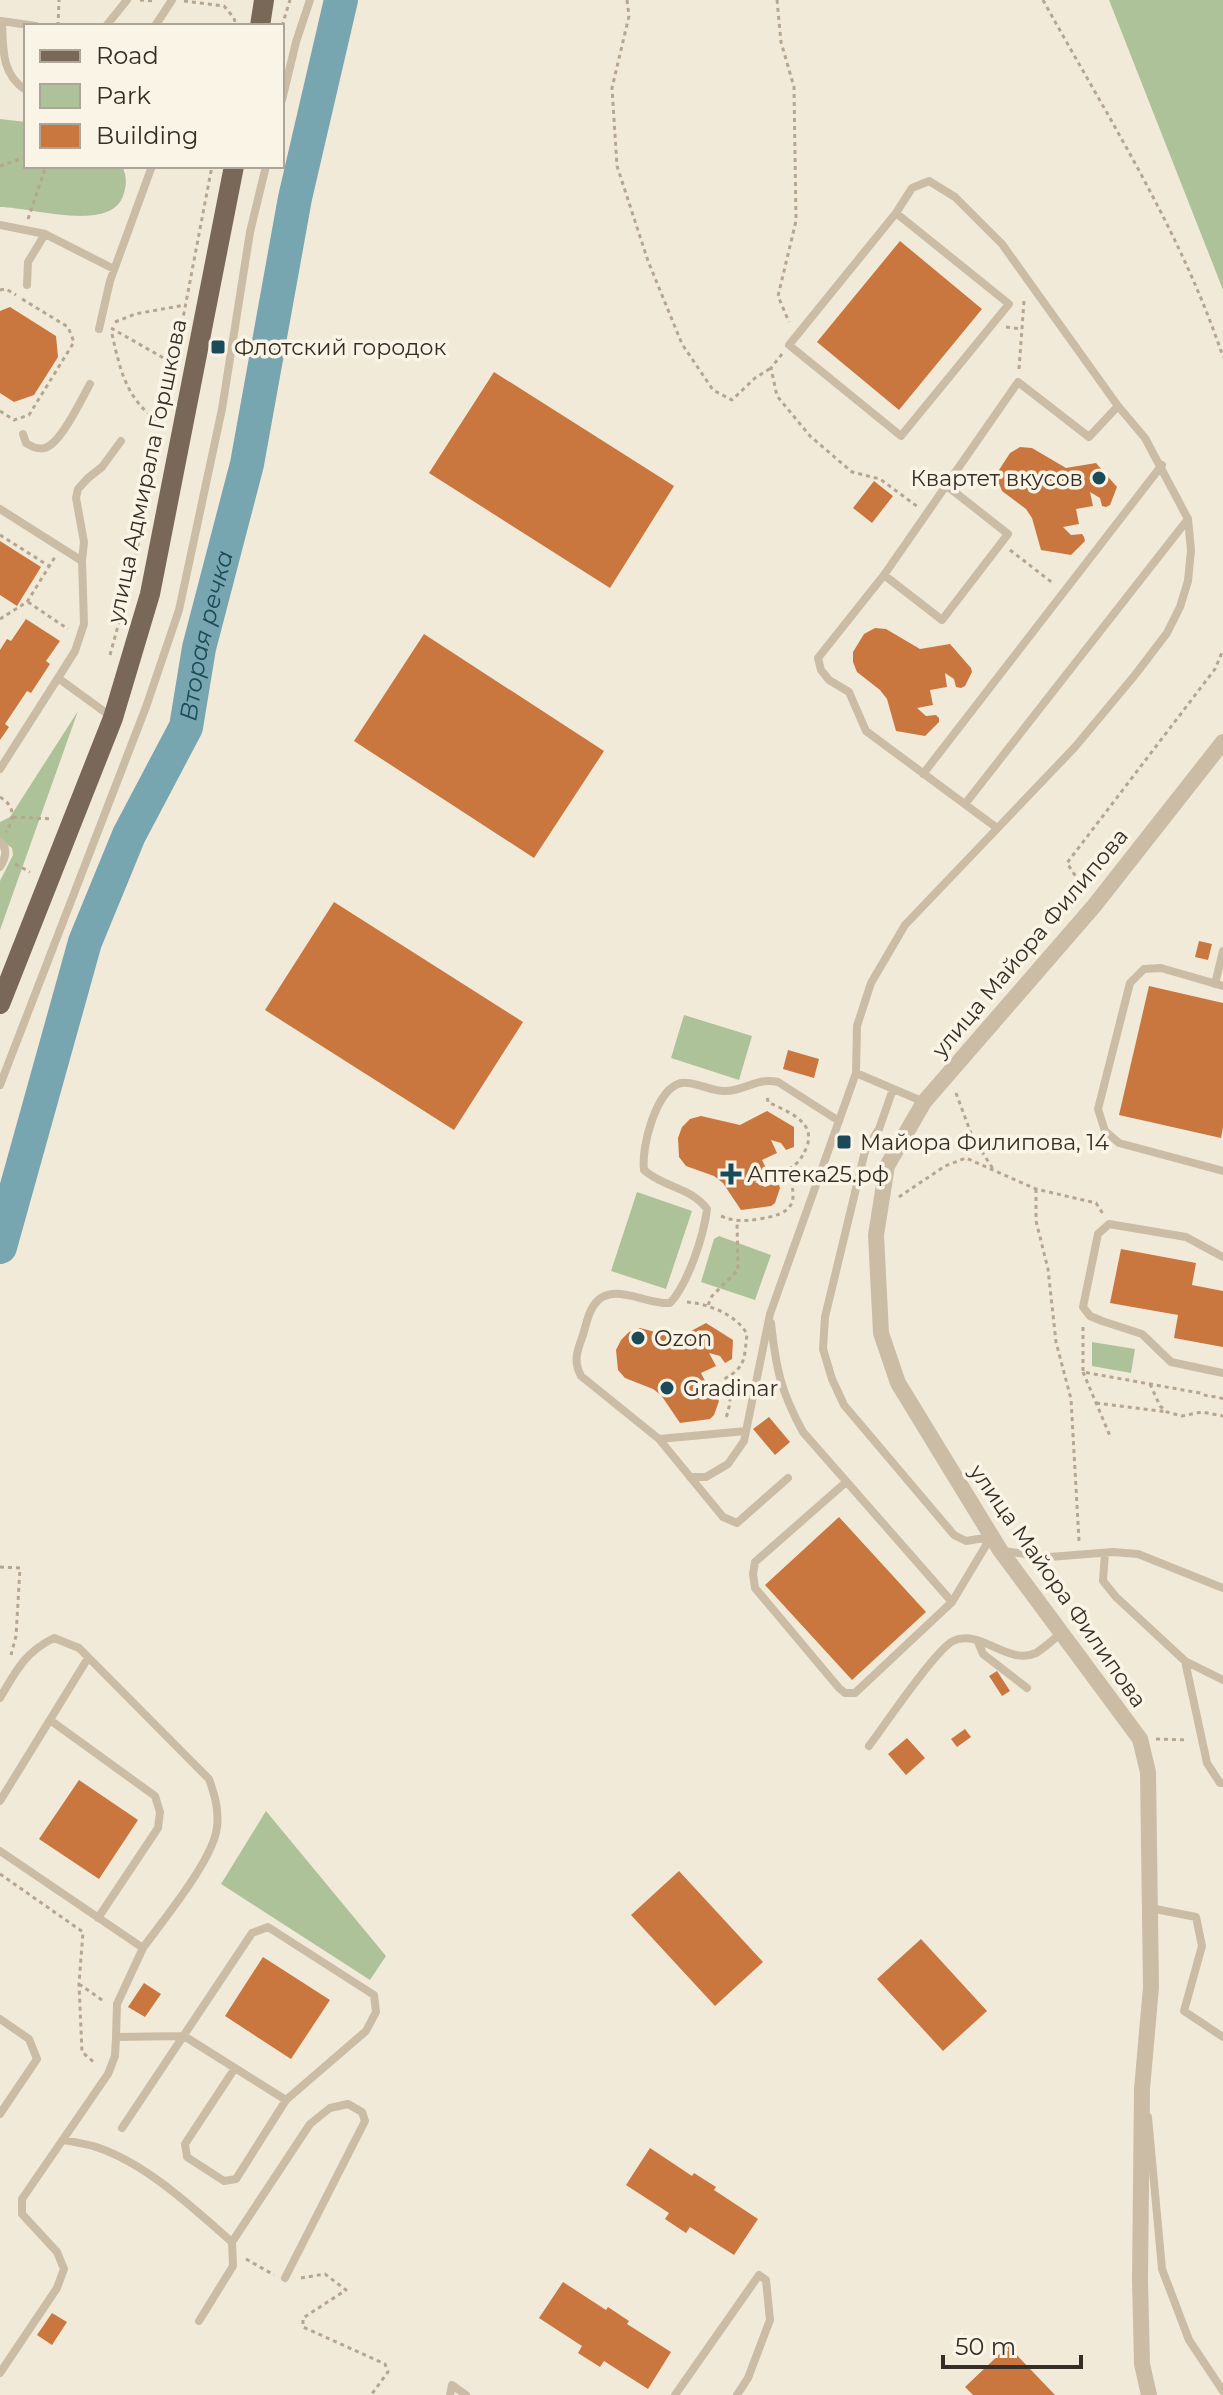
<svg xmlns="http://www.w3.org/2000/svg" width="1223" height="2395" viewBox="0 0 1223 2395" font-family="Montserrat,sans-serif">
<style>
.green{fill:#aec299}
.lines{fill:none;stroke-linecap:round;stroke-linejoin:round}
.river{stroke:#77a5b0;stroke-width:34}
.building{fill:#ca763f}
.path{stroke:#b6a68f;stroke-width:3;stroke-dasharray:4 4;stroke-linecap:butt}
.lane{stroke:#cbbca5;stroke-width:8}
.street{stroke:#cbbca5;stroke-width:16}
.primary{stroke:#796757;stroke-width:20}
.poi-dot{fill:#1b4b59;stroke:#faf4e6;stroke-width:3}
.labels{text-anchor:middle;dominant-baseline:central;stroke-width:7;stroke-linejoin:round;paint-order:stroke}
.poi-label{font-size:22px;fill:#362e26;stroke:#faf4e6;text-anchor:start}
.street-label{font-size:22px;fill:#362e26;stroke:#faf4e6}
.water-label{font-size:24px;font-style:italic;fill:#1b4b59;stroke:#faf4e6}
</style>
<rect width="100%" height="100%" fill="#f2ead9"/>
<path class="green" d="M1109 0H1223V290L1216 272Z
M0 119 26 122V166H122C127 176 127 185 123 196 110 233 30 207 0 207Z
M78 711 0 930V881L13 855 12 848 0 840V822L10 817Z
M684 1015 752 1036 739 1080 671 1058Z
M637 1192 692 1211 666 1289 611 1271Z
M719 1236 771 1255 755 1300 701 1282 714 1239Z
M1092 1342 1135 1349 1131 1373 1092 1366Z
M266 1811 386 1956 370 1980 221 1884Z"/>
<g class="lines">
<path class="river" id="s1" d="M0 1247 85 942 129 835 186 727 199 648 247 464 295 198 341 0"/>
</g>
<path class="building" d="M900 241 982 309 899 410 817 342Z
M10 307 56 336 58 357 34 395 14 402 0 393V311Z
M494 372 674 486 610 588 429 473Z
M1020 447 1032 448 1066 468 1096 463 1117 487 1110 505 1106 507 1102 506 1100 498 1090 492 1093 506 1076 509 1079 524 1063 527 1071 535 1082 534 1084 537 1085 541 1071 555 1041 550 1032 518 1026 509 1002 491 998 481 999 470 1010 453Z
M874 481 893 496 872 523 853 508Z
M0 541 41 567 17 606 0 595Z
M26 619 60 641 46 661 50 664 31 693 27 691 5 724 9 727 0 740V650L7 639 11 641Z
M875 628 886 629 920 649 950 644 971 668 972 672 965 686 961 688 956 687 954 679 945 673 947 687 930 690 933 705 917 708 926 716 936 715 939 718V722L925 736 896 731 887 699 880 690 857 672 853 662V652L864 634Z
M424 634 604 751 534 858 354 741Z
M334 902 523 1022 454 1130 265 1010Z
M1199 941 1212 944 1208 960 1195 957Z
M1149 986 1223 1003V1127L1221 1138 1119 1115Z
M788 1050 819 1059 814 1078 783 1069Z
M767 1111 794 1127V1147L786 1150 781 1143 771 1140 777 1153 762 1160 769 1174 755 1182 765 1187 775 1183 779 1185 780 1188 775 1203 771 1206 741 1210 723 1183 714 1176 686 1166 679 1157 678 1138 682 1127 690 1119 701 1116 740 1125Z
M1121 1249 1196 1263 1192 1285 1223 1291V1347L1174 1338 1178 1315 1110 1303Z
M706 1323 733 1340 732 1359 725 1363 720 1356 709 1353 716 1366 701 1373 708 1387 693 1394 704 1399 714 1396 717 1398 719 1401 714 1415 710 1419 680 1423 661 1395 653 1389 625 1378 618 1370 616 1350 621 1340 629 1332 640 1328 678 1338Z
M769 1417 790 1442 775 1455 753 1429Z
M839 1517 926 1612 852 1680 765 1585Z
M997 1671 1010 1691 1002 1696 989 1676Z
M965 1729 971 1737 957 1747 951 1739Z
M907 1738 925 1758 906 1775 888 1754Z
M79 1780 138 1820 99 1879 39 1839Z
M679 1871 763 1962 715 2006 631 1915Z
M921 1939 987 2011 943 2051 877 1979Z
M263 1957 330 2000 291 2059 225 2016Z
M144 1983 161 1994 145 2017 128 2007Z
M650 2148 692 2176 694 2173 716 2187 714 2190 758 2219 734 2255 690 2227 686 2233 665 2219 669 2213 626 2185Z
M563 2282 606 2310 608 2307 629 2321 627 2324 671 2352 648 2389 604 2361 600 2367 578 2353 582 2346 539 2318Z
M52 2313 67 2322 52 2345 37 2335Z
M1008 2346 1055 2395H973L965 2387Z"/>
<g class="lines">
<path class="path" d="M140 0 156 1
M627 0 629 16 612 88 617 166 648 261 682 344 713 390 732 400 755 378 771 368
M777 0 781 42 794 87 796 221 778 296 789 322
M1043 0C1107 116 1181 231 1223 357
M184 1 224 6 234 18 236 26
M58 26 59 0
M282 26 290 0
M0 166 26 157
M28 219 46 166
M0 290 6 289 16 295
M115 322 135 314 185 305
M1006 327 1022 329
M111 328 174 364
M112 334C121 374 127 401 163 425
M179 339 212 166
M782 354 771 368 777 396 810 436 852 472 880 479 918 507
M1019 369 1024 301
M0 411 14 420 29 415 74 342 68 327 22 299
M0 535 49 566
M1010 550 1054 584
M28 602 68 629
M0 619 27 602 55 557
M110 655 132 575 143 519
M0 797C15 806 15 818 6 832
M13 817 53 819
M15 864 30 872
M1084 889 1067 863 1215 669 1223 650
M956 1093 972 1136 993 1169
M1036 1189V1221L1048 1269 1056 1342 1071 1399 1079 1541
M899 1197 945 1166 966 1158 1036 1189 1096 1203 1103 1214
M721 1216C735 1222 745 1221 759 1219 793 1214 800 1203 787 1171 798 1163 802 1159 807 1146 816 1121 786 1111 768 1102L767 1095
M687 1302C708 1304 736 1314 747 1334 744 1357 747 1367 724 1379 732 1395 731 1402 726 1418
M708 1305 712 1296 738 1270 737 1222
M1083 1327V1372L1200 1393C1208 1398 1215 1395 1223 1399
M1083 1372 1110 1436
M1150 1384 1160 1406 1167 1412 1182 1416 1202 1412 1223 1416
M1096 1403 1167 1412
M0 1567 20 1568 16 1636 11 1655
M1156 1739 1188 1740
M0 1874 83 1932 79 1984 82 2052 96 2064
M79 1984 105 2002
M246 2259 274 2275
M301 2278 325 2274 346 2290 303 2318V2327L385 2364 388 2372 371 2395"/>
<path class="lane" d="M1 21 36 26
M2 21C3 47 1 75 26 90
M106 26 127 0
M155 26 172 0
M282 100 296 42 310 0
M0 225 45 234 114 269
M27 285 28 262 45 234
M99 329 110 281 152 166
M23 434 26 443C32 447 38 450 45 448 61 443 81 400 90 384
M0 509 82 561 84 624 75 651 58 678
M82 561 84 542 76 498 78 489 88 478 102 467 121 441
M884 575 942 620 1008 534 947 486
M0 769 58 678 113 718
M923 774 1162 465
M965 804 1188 519
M997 828 866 731 849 692 829 680 821 670 818 658 884 575 1018 382 1089 437 1118 406
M0 842C9 849 5 859 0 867
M1215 984 1223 951
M1223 986 1161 968 1144 969 1130 983 1098 1109 1105 1131 1119 1143 1223 1171
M856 1073 857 1026 871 983 905 925 1075 747 1135 675 1167 633 1180 607 1188 581 1191 550 1188 519 1145 438 1118 406 1002 244 955 197 929 181 912 188 896 213 789 345 901 436 1009 304 896 213
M0 1085 146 707 179 610 222 409 250 232 266 166
M893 1089 879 1129 865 1151 825 1317 823 1349 832 1379 844 1405 954 1535 966 1541 991 1537
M1223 1257 1186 1237 1109 1224 1098 1234 1083 1307 1090 1316 1102 1321 1142 1334 1171 1362 1223 1373
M771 1323C776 1369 781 1392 803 1432L952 1602 991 1537
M746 1431 659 1439 581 1376C573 1361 577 1351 583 1335 586 1325 588 1313 594 1305 611 1280 646 1305 670 1303 688 1284 704 1235 707 1209 691 1187 664 1188 644 1170 641 1147 656 1089 681 1083 695 1081 710 1091 724 1091 744 1092 755 1077 778 1082L839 1121
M659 1439 723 1517 737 1523 788 1478
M690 1477H706L728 1464 744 1441 770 1314 856 1073 924 1102
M845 1483 755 1562 753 1574 755 1588 839 1688 845 1693H855L952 1602
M1003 1551 1049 1557 1113 1552 1138 1554 1223 1588
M1105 1553 1103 1581 1116 1597 1185 1661 1223 1680
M978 1642 983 1654 1027 1688
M1185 1661 1207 1763 1220 1783H1223
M0 1698C16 1671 25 1652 54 1638L79 1648 209 1779C215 1796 219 1810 217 1827 214 1859 163 1920 143 1948
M50 1720 155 1796 160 1812 158 1828 98 1918
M869 1746C884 1726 936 1649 953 1641 980 1628 1008 1666 1036 1653 1044 1648 1053 1640 1060 1634
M0 1801 88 1658
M0 1851 143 1948 117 2004 116 2037 184 2036 286 2100
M1150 1908 1196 1917 1202 1946 1184 2011 1223 2037
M0 2019 29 2039 37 2059 0 2114
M1148 2117 1162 2269 1189 2340 1223 2391
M122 2128 252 1933 268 1927 374 1995 376 2012 366 2031 286 2100 236 2179 224 2181 187 2157 185 2144 235 2068
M63 2140C75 2142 88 2144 99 2148 148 2165 194 2209 232 2242L310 2124 330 2108 348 2104 362 2112 365 2121 285 2278
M199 2321 233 2266 232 2242
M0 2373 57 2288 64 2269 57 2252 22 2214V2199L108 2074 115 2056 116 2037
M450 2395 452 2385 466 2395
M675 2395 759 2275 766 2280 770 2320 748 2378 737 2395"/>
<path class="street" d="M1149 2395 1142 2364 1140 2279 1142 2089 1151 1987 1148 1772 1140 1739 1000 1550 898 1383 881 1333 876 1235 887 1166 924 1102 1094 906 1223 742"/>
<path class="primary" d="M260 26 264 0
M0 1004 113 718 150 594 234 166"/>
</g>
<g class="poi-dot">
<rect x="210" y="339" width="16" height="16" rx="4"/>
<circle cx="1099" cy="478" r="8"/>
<rect x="836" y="1134" width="16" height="16" rx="4"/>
<path d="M727 1162h8v8h8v8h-8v8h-8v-8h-8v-8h8z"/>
<circle cx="638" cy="1338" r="8"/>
<circle cx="667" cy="1388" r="8"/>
</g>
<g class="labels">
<g class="poi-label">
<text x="234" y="347">Флотский городок</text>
<text x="1083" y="478" text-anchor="end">Квартет вкусов</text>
<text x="860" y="1142">Майора Филипова, 14</text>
<text x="747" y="1174">Аптека25.рф</text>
<text x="654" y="1338">Ozon</text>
<text x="683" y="1388">Gradinar</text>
</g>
<g class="street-label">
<text transform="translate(147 471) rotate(-78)">улица Адмирала Горшкова</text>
<text transform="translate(1030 943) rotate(-50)">улица Майора Филипова</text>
<text transform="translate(1058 1586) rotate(55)">улица Майора Филипова</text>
</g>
<g class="water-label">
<text stroke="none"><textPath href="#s1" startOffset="648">Вторая речка</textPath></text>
</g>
</g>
<rect x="24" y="24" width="260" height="144" fill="#faf4e6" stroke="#aca599" stroke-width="2"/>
<rect x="40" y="50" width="40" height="12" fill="#796757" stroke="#aca599" stroke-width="2"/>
<text x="96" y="64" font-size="24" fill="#362e26">Road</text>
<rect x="40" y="84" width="40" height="24" fill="#aec299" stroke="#aca599" stroke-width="2"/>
<text x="96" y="104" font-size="24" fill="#362e26">Park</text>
<rect x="40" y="124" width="40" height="24" fill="#ca763f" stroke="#aca599" stroke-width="2"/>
<text x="96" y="144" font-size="24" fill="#362e26">Building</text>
<path d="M943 2355v12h138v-12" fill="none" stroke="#362e26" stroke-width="4"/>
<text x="955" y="2355" font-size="24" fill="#362e26" stroke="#faf4e6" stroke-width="6" paint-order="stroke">50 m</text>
</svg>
